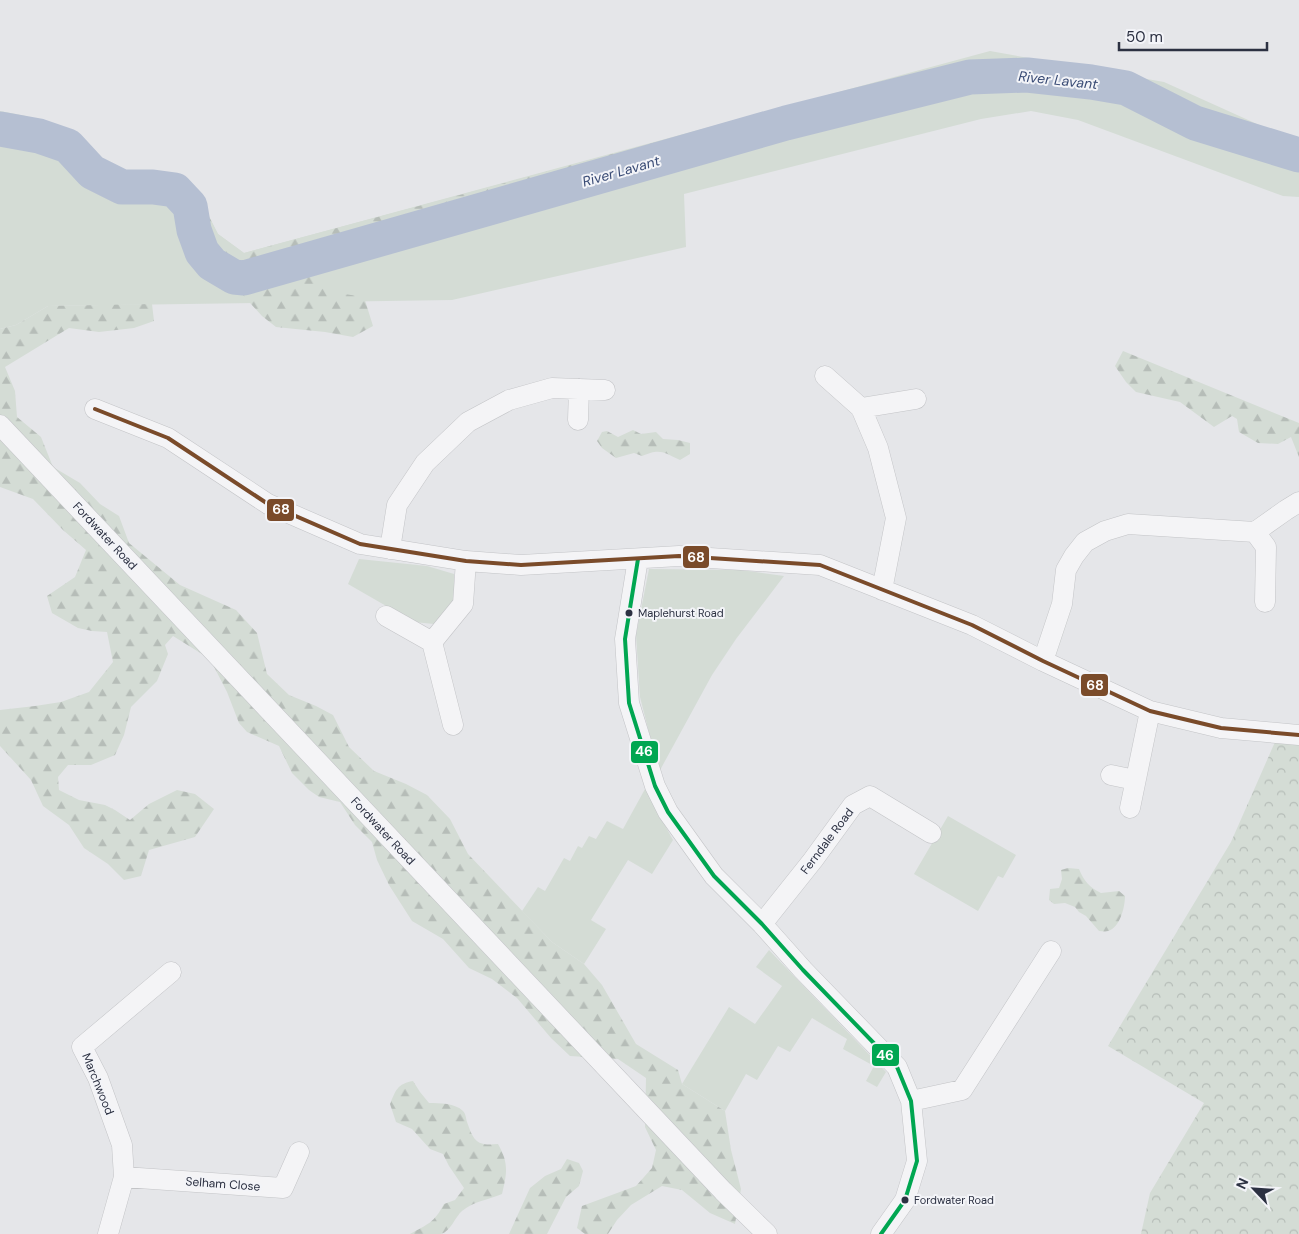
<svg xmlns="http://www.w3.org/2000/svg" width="1299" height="1234" viewBox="0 0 1299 1234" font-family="'DM Sans',sans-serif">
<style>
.grass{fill:#d4dcd5}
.forest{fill:url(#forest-firs)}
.park{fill:url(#park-crowns)}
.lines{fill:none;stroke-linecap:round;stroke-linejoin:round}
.river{stroke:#b5bfd2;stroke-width:35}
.minor-casing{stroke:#c3c4c7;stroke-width:21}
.minor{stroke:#f4f4f6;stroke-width:20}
.bus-1-casing{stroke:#f3f4f8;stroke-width:8}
.bus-2-casing{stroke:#f3f4f8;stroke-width:8}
.bus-1{stroke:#00a651;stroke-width:4}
.bus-2{stroke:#7a4b2a;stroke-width:4}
.bus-dot{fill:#2c3142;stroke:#f3f4f8;stroke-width:2}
.labels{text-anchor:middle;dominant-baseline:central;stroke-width:4;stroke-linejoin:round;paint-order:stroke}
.bus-label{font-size:11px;fill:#2c3142;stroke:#f3f4f8;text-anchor:start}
.street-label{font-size:12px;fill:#2c3142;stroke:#f3f4f8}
.water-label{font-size:14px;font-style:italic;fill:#384a74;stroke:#f3f4f8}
.line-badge{stroke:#f3f4f8;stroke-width:2}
.badge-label{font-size:14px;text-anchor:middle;font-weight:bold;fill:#fff}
</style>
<defs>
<pattern id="forest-firs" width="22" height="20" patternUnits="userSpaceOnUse" patternTransform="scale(1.25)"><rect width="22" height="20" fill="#d4dcd5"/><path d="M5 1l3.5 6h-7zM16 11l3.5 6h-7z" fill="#b6bdb8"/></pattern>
<pattern id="park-crowns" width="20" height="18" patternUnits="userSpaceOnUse" patternTransform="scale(1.25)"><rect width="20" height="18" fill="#d4dcd5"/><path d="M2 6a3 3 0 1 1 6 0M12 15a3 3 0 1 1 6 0" fill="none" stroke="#b6bdb8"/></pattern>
</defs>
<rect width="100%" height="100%" fill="#e5e6e9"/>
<path class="grass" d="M990 51 1164 82 1299 143V197L1283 196 1078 120 1031 111 981 119 684 194 686 247 452 300 48 306 16 325 0 329V111L26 116 75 138 102 165 132 178 184 176 200 199 218 234 244 253Z
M359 559 427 566 454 574V603L434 624 414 622 348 584Z
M649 569 741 570 784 576 736 639 712 675 659 772 640 697 636 635Z
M645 789 673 840 652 874 628 860 591 920 606 929 584 964 552 942 522 911 538 887 545 891 564 858 570 861 578 846 582 848 589 836 596 839 607 821 623 829Z
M948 816 1016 855 1003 878 998 876 978 911 914 874Z
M769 950 886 1072 877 1087 866 1081 874 1066 843 1049 847 1039 812 1018 790 1052 778 1046 757 1080 746 1074 725 1111 682 1084 729 1007 755 1024 782 986 756 967Z"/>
<path class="forest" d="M727 123 721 136 674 150 597 171 580 191 564 195 553 186 539 188 455 213 427 235 385 247 334 258 316 268 325 291 364 297 373 326 353 337 325 332 276 327 262 316 241 293 233 271 215 260 206 249 193 205 177 188 155 184H134L132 178 184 176 200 199 218 234 244 253Z
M152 304 154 321 134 328 99 332 69 328 5 367 15 391 17 417 41 437 53 467 80 483 100 504 119 516 129 543 180 585 236 610 257 633 267 674 289 695 316 706 333 715 349 747 374 771 406 784 427 795 450 819 468 854 552 942 584 964 602 985 636 1044 678 1070 682 1084 725 1111 731 1150 741 1189 735 1224 710 1213 682 1190 662 1186 631 1205 617 1220 608 1234H585L577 1228 582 1206 636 1186 652 1168 656 1150 645 1127 646 1078 618 1059 570 1056 551 1038 517 998 492 979 469 968 443 939 412 921 389 885 377 860 372 842 355 825 340 802 319 797 309 790 292 773 279 746 247 732 239 723 227 692 210 659 173 636 165 645 168 654 157 681 131 707 124 735 115 755 91 765H68L58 777 59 790 79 800 105 805 115 810 130 820 149 804 177 790 195 794 214 809 195 837 149 850 141 876 124 880 108 864 84 848 69 825 43 806 31 780 0 746V710L35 706 61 702 89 692 113 662 107 632 92 631 78 628 52 613 47 596 75 577 86 550 63 530 33 499 0 487V329L16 325 48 306Z
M1123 351 1299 423V457L1291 437 1278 444 1258 443 1239 432 1237 419 1232 416 1214 427 1180 402 1136 392 1126 382 1115 366Z
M633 430 641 434 656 432 663 439 678 440 690 443V454L680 460C663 452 660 448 642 456L634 453 616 458 602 448 597 441 602 432 607 431 618 437Z
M1068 868 1079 869C1084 881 1089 887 1101 893L1119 891 1125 896C1125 907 1120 928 1108 931 1105 932 1102 931 1099 931L1086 916 1079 912 1075 907 1065 903 1054 904 1049 900 1050 889 1059 888 1062 879 1061 870Z
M413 1081 420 1092 429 1103C440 1103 455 1103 463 1111 466 1114 466 1119 467 1122 474 1142 477 1146 498 1144 509 1163 507 1173 502 1194 488 1200 474 1201 462 1211 455 1217 451 1231 441 1234 436 1234 417 1234 410 1234 428 1224 434 1223 444 1204L455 1200 464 1188 449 1166 443 1154 430 1149 412 1129 396 1122 390 1104C396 1090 397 1084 413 1081Z
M567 1159 579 1163 583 1171 579 1186 566 1197 547 1234H509L530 1188 545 1176 561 1169Z"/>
<path class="park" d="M1275 742 1299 744V1234H1141L1150 1193 1204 1103 1108 1046 1231 842Z"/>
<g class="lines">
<path class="river" d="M0 129 39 136 68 146 92 172 122 187H153L175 190 190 206 194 230 202 252 212 264 234 277 244 278 786 123 970 77 1027 75 1091 82 1126 88 1195 123 1299 155"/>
<g class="minor-casing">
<path id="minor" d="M825 376 861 408
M95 409 168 438 268 504 360 544 466 561 521 565 679 556 820 565 972 625 1043 661 1150 711 1221 728 1299 735
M578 420 579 389
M0 425 723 1191 767 1234
M1255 532 1266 547 1265 602
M390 549 397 505 425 463 468 422 509 400 552 388 605 390
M638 559 625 639 629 703 655 786 668 812 714 876 762 924 803 970 897 1067 911 1101 917 1161 905 1200 881 1234
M882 590 896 518 878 448 861 408 916 399
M386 616 432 642 463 604 466 561
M432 642 453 725
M1043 661 1062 604 1066 570 1074 556 1085 542 1105 531 1128 524 1255 532 1286 510 1299 502
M1111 775 1135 780
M1130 808 1150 711
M762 924 813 860 853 805 870 796 931 833
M911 1101 962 1090 1051 951
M124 1177 283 1188 299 1152
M108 1234 124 1177 122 1145 98 1078 82 1047 171 972"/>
</g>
<use href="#minor" class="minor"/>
<g class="bus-1-casing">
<path id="bus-1" d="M638 559 625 639 629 703 655 786 668 812 714 876 762 924 803 970 897 1067 911 1101 917 1161 905 1200 881 1234"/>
</g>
<g class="bus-2-casing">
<path id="bus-2" d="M95 409 168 438 268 504 360 544 466 561 521 565 679 556 820 565 972 625 1043 661 1150 711 1221 728 1299 735"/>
</g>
<use href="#bus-1" class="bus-1"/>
<use href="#bus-2" class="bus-2"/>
</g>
<g class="bus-dot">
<circle cx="629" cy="613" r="4.5"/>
<circle cx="905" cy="1200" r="4.5"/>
</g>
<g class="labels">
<g class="bus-label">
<text x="638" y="613">Maplehurst Road</text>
<text x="914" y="1200">Fordwater Road</text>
</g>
<g class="street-label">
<text transform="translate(105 536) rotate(47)">Fordwater Road</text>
<text transform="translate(383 831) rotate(47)">Fordwater Road</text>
<text transform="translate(827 841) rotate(-53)">Ferndale Road</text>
<text transform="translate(98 1084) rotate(68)">Marchwood</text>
<text transform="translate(223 1184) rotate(4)">Selham Close</text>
</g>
<g class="water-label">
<text transform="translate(1058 80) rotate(6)">River Lavant</text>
<text transform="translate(621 171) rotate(-16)">River Lavant</text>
</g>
</g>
<g class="line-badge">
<rect x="266" y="498" width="29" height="24" rx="5" fill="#7a4b2a"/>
<rect x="682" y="545" width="28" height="24" rx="5" fill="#7a4b2a"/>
<rect x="1080" y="673" width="29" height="24" rx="5" fill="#7a4b2a"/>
<rect x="630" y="740" width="29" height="24" rx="5" fill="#00a651"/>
<rect x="871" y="1043" width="29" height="24" rx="5" fill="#00a651"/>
</g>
<g class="badge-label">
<text x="281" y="514">68</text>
<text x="696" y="562">68</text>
<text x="1095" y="690">68</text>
<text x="644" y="756">46</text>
<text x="885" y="1060">46</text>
</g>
<g transform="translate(1254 1189) rotate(295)" stroke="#f3f4f8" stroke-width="4" paint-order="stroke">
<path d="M0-4L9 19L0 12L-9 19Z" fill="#2c3142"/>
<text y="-8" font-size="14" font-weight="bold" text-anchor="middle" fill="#2c3142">N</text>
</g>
<path d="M1119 42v8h148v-8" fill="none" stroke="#2c3142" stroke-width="2.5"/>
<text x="1126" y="42" font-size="15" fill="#2c3142" stroke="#f3f4f8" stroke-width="4" paint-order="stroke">50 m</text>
</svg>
